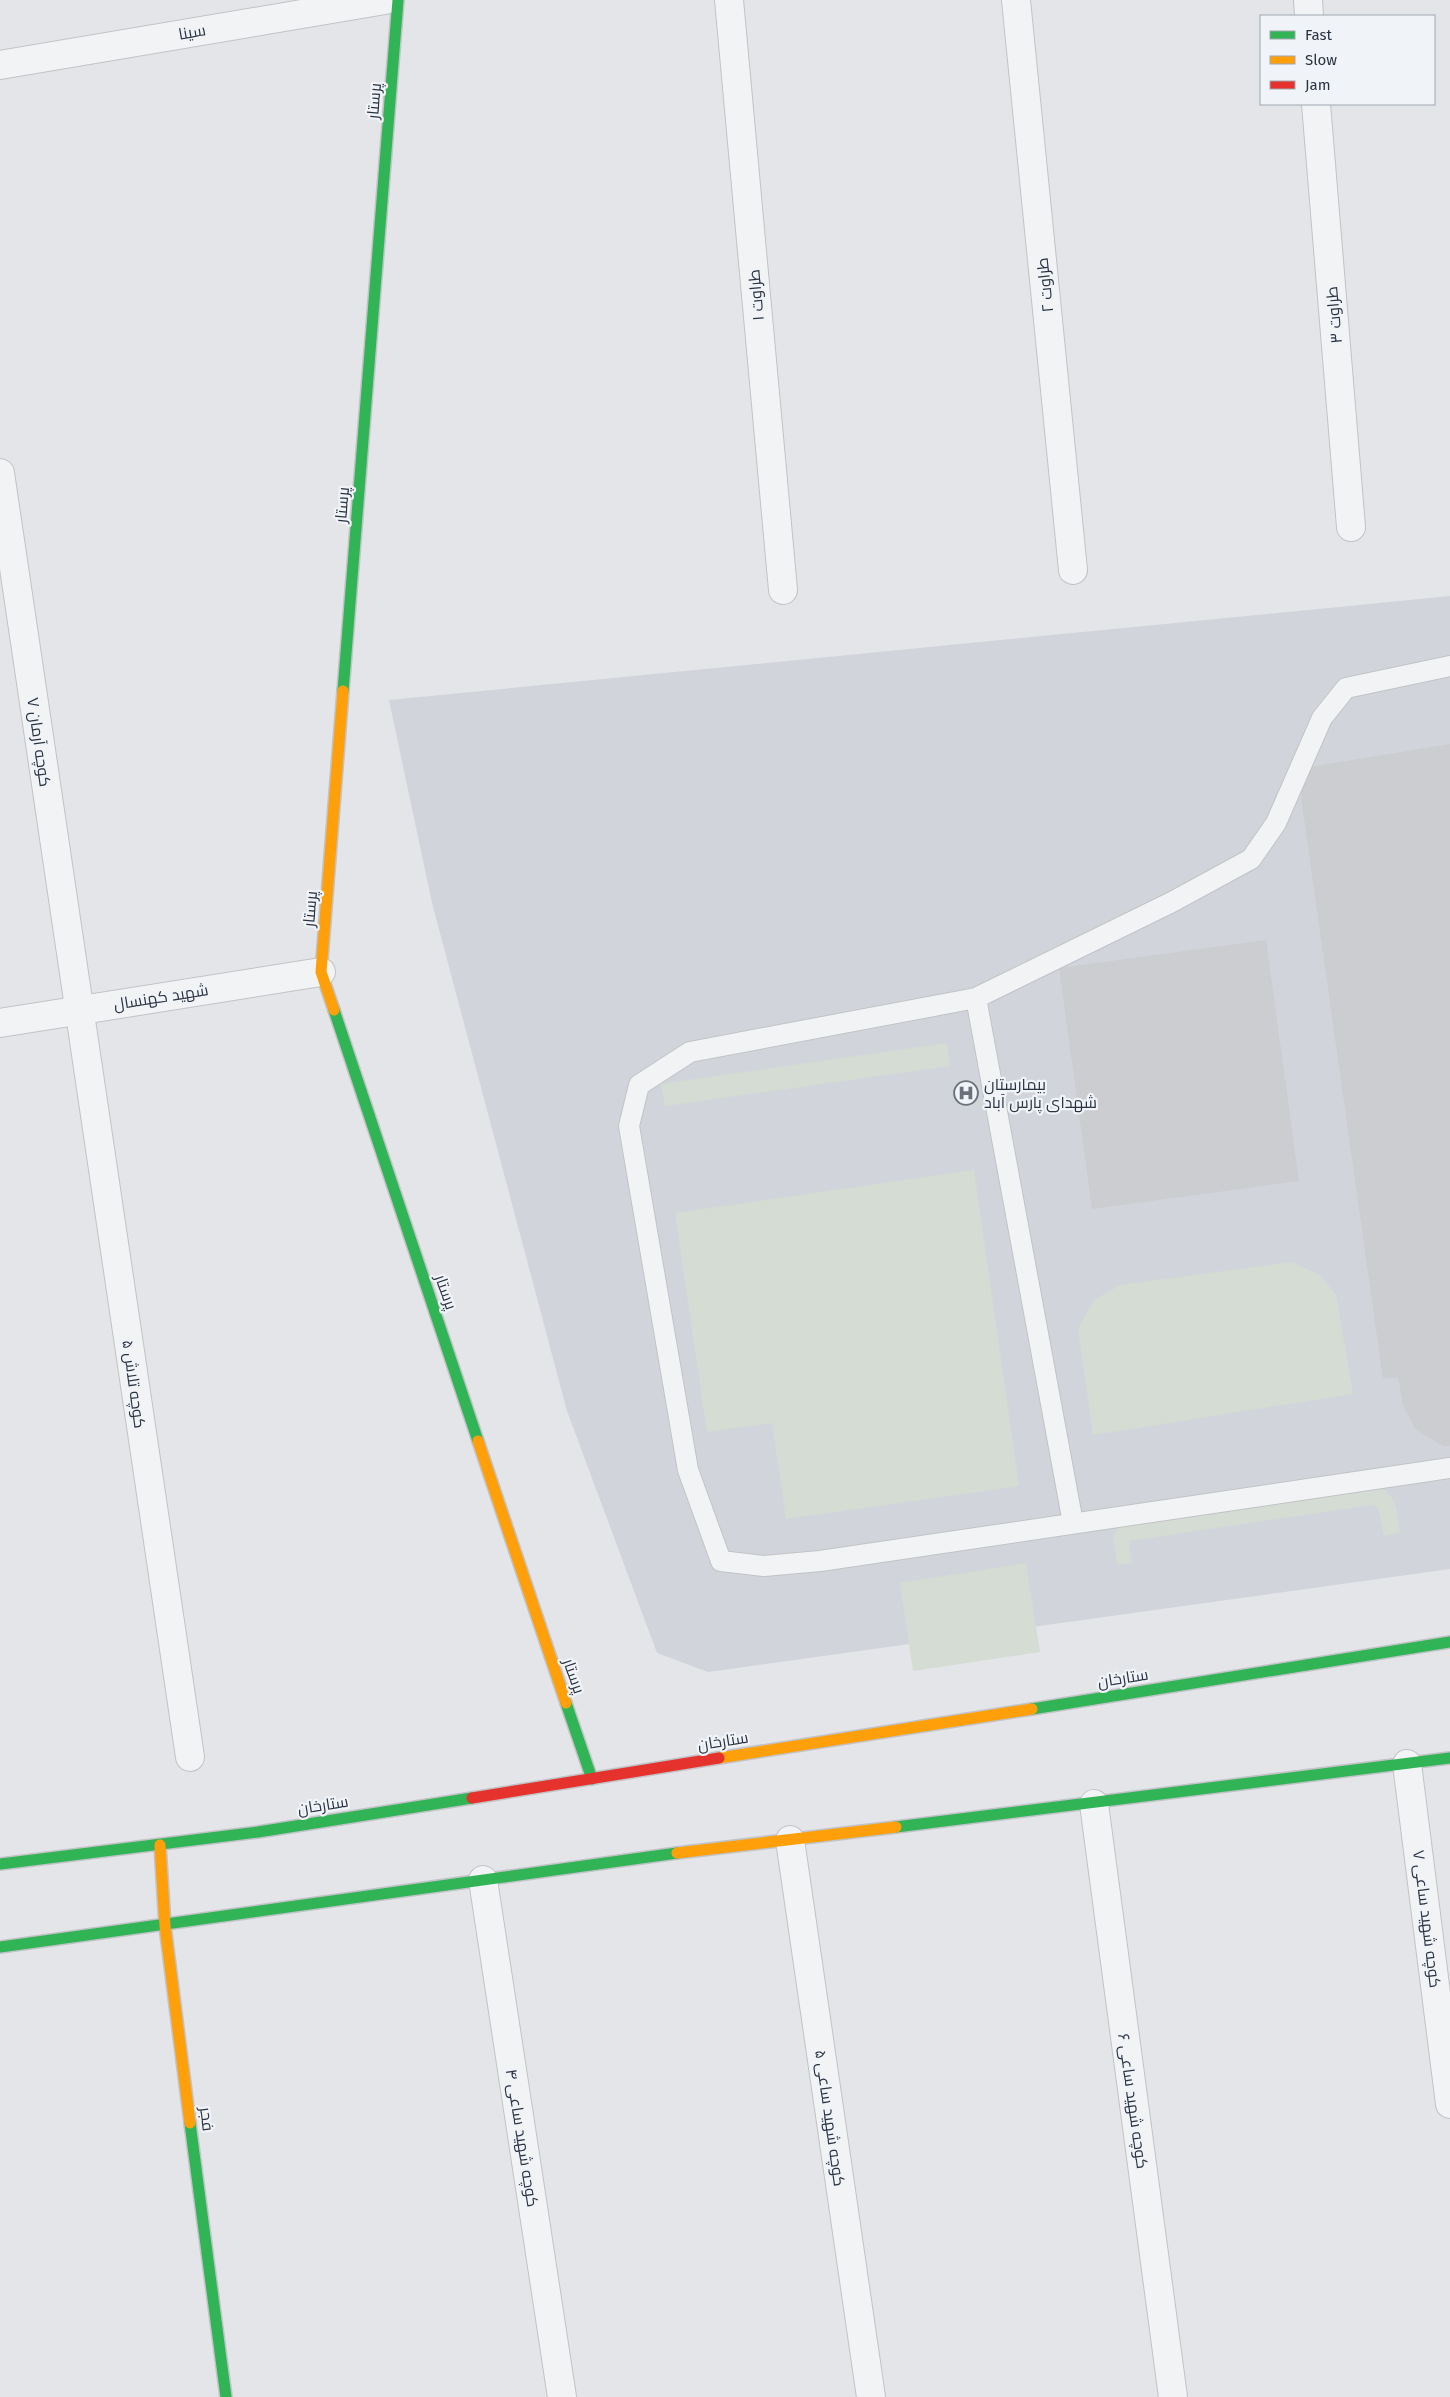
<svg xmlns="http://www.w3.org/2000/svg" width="1450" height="2397" viewBox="0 0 1450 2397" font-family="'Fira Sans',Cairo,sans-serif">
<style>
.built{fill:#d1d5db}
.green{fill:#d4dcd3}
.building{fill:#cbcdd0}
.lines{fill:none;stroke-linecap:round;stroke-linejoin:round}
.lane-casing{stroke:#c1c3c6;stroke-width:22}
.street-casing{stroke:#c1c3c6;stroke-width:30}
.fast-casing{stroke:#c1c3c6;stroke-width:14}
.slow-casing{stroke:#c1c3c6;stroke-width:14}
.jam-casing{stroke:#c1c3c6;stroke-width:14}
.lane{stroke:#f2f3f4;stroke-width:20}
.street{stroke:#f2f3f4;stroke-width:28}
.fast{stroke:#30b455;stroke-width:11}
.slow{stroke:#ff9f0a;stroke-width:11}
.jam{stroke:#e5322d;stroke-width:11}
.labels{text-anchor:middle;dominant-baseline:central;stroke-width:4.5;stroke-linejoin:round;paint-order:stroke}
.street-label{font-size:16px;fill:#293342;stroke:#f0f3f7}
.poi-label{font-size:16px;fill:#293342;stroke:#f0f3f7;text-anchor:start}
</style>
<rect width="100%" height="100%" fill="#e3e5e8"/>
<path class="built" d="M1450 596V1569L708 1672 657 1653 567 1411 432 903 389 700Z"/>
<path class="green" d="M947 1043 950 1066 665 1106 661 1084Z
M974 1170 1019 1486 786 1519 772 1423 707 1432 675 1213Z
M1292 1262 1320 1275 1336 1295 1353 1394 1093 1435 1078 1329 1094 1300 1120 1285Z
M1373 1484C1398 1493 1396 1510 1400 1533L1384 1536 1378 1508 1372 1505 1129 1541 1132 1563 1117 1565 1113 1535 1121 1525Z
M1026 1563 1040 1652 913 1671 900 1583Z"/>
<path class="building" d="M1450 744V1446H1443L1415 1429 1403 1405 1398 1377 1383 1379 1297 769Z
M1266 940 1299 1181 1092 1209 1059 968Z"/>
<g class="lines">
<g class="lane-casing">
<path id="lane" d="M1450 666 1346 688 1322 718 1276 823 1251 859 1172 902 976 998 690 1052 639 1085 629 1126 688 1470 721 1561 764 1566 820 1561 1450 1468
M976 998 1073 1523"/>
</g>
<g class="street-casing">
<path id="street" d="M729 0 783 590
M1016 0 1073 570
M1308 0 1309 16
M0 65 385 0
M1316 104 1351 527
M0 473 190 1757
M0 1023 321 972
M1407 1764 1450 2104
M1094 1804 1173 2397
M790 1840 871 2397
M483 1880 562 2397"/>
</g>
<g class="fast-casing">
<path id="fast" d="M343 691 398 0
M334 1010 478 1441
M566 1703 592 1779
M1032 1709 1450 1642
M896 1827 1450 1758
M0 1864 258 1832 472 1798
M0 1947 677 1853
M190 2123 226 2397"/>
</g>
<g class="slow-casing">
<path id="slow" d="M334 1010 321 972 343 691
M478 1441 566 1703
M719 1758 1032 1709
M160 1845 165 1926 190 2123
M677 1853 896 1827"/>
</g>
<g class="jam-casing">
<path id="jam" d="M472 1798 719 1758"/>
</g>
<use href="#lane" class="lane"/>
<use href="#street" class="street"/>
<use href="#fast" class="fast"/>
<use href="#slow" class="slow"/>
<use href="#jam" class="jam"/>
</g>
<defs>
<g id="hospital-ring" transform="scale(1.25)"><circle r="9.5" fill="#f0f3f7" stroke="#6a717c" stroke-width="1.5"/><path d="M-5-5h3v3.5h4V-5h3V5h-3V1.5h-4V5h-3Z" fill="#6a717c"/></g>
</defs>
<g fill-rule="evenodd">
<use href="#hospital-ring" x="966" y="1093"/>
</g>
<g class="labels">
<g class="street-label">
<text transform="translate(192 32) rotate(-10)">سینا</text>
<text transform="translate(374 101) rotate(-85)">پرستار</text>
<text transform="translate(1045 285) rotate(-96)">طراوت ۲</text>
<text transform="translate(756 295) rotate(-95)">طراوت ۱</text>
<text transform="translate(1334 315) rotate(-95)">طراوت ۳</text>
<text transform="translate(342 505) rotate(-85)">پرستار</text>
<text transform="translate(39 742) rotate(82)">کوچه آرمان ۷</text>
<text transform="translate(310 909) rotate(-85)">پرستار</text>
<text transform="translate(161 997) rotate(-9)">شهید کهنسال</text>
<text transform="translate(446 1292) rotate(71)">پرستار</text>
<text transform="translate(134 1384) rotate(82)">کوچه تلاش ۵</text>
<text transform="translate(574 1676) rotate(71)">پرستار</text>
<text transform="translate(1123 1678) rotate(-9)">ستارخان</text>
<text transform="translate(723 1741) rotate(-9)">ستارخان</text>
<text transform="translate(323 1805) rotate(-9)">ستارخان</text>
<text transform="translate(1427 1919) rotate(83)">کوچه شهید ساعی ۷</text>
<text transform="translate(1133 2101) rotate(82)">کوچه شهید ساعی ۶</text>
<text transform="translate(830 2118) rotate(82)">کوچه شهید ساعی ۵</text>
<text transform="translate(207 2119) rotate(83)">فجر</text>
<text transform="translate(522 2138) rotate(81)">کوچه شهید ساعی ۴</text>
</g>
<g class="poi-label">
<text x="984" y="1084">بیمارستان<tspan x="984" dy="18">شهدای پارس آباد</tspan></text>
</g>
</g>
<rect x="1260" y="15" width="175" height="90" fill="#f0f3f7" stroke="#a0a6af"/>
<rect x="1270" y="31" width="25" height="8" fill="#30b455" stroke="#a0a6af"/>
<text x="1305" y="40" font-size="15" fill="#293342">Fast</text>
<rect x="1270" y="56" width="25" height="8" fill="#ff9f0a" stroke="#a0a6af"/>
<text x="1305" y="65" font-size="15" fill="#293342">Slow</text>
<rect x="1270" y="81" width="25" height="8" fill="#e5322d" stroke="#a0a6af"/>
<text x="1305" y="90" font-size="15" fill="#293342">Jam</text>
</svg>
